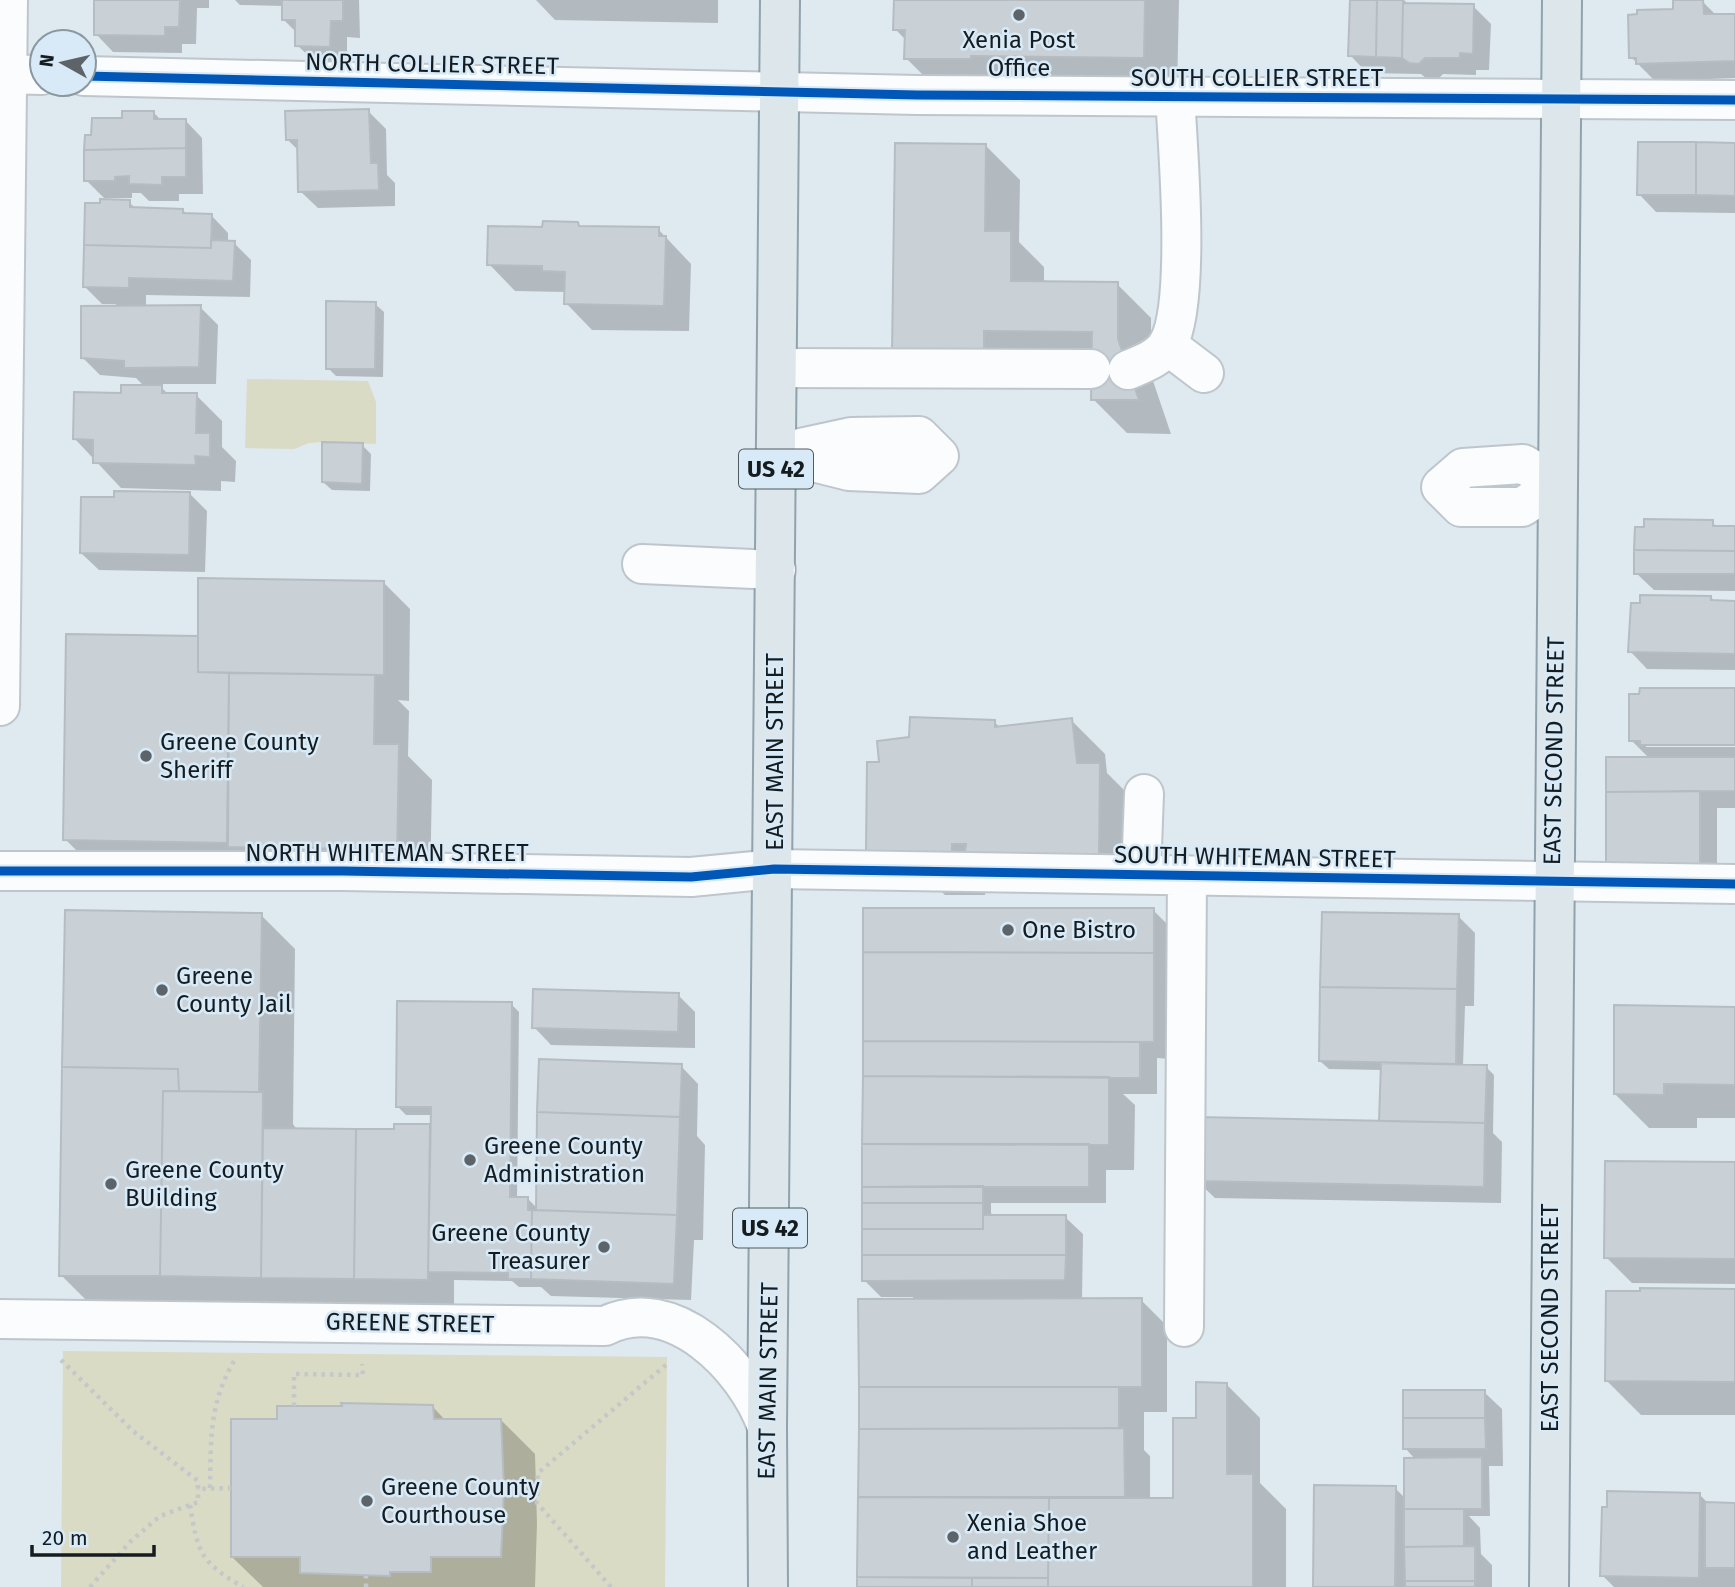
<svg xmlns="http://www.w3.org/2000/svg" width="1735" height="1587" viewBox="0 0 1735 1587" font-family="'Fira Sans',sans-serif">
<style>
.green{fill:#d9dbc4}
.shadow{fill:#0003}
.building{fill:#c9d1d7;stroke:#b5bdc2;stroke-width:2}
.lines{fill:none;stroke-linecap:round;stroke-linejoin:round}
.minor-casing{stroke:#bec6cc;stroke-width:42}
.major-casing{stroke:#90a3ad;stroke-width:42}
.path{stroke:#c4c8c9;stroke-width:4.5;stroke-dasharray:3.5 5;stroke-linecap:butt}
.minor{stroke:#fafcfd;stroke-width:38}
.major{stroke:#dce6eb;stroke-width:38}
.cycleway-casing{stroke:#d8eaf7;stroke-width:13}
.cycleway{stroke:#0057b8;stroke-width:9}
.poi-dot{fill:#5c6469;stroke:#d8eaf7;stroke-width:2.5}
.labels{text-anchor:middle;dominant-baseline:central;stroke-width:5;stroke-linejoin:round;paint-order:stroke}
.shield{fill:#d8eaf7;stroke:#505a60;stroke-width:2}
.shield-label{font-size:23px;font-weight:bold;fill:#151c20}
.poi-label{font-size:24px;fill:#151c20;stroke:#d8eaf7;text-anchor:start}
.street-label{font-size:24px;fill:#151c20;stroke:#d8eaf7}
</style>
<rect width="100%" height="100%" fill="#dfe9f0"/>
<path class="green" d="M247 379 368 381 376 402V444L322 442 309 443 294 449 245 448Z
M63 1351 667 1357 665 1587H61Z"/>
<path class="shadow" d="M96 0H209V8H197L196 44H182V53L113 52 96 34Z
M235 0H359L360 38 347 37V64L315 62 297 45V33L283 19 284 6 240 5Z
M536 0H718V23L555 20Z
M895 0H1179L1177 91 940 92 906 58 907 41 895 29Z
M1351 0H1404L1409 5 1473 6 1491 24 1489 70H1476V75L1443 74 1437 80H1428L1421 74 1367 73 1350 55Z
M1702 1 1717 16H1735V78L1655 81 1631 57 1675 11Z
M368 111 386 129 387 175 395 183V206L318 208 300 191 299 151 287 139Z
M154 113 161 120H185L202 138 203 194H179V201H149L141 193H132V198H104L86 180 124 120Z
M1735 144V213L1656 212 1639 194Z
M986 146 1020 180 1019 242 1044 267V283L1117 284 1151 318V375L1171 434 1127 433 1093 399V365L928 386Z
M129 202 136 209 183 210 187 215H211L228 233V242L234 243 251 260 250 297 146 295V307H200L218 325 216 384H158L169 395H196L222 421V447L236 461 235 482 221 481V491L121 488 75 439 123 395 145 387 136 378 100 375 83 358 116 308V304H102L85 287Z
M578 224 582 228 658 229 691 264 689 331 592 330 566 303 565 292 515 291 489 264 544 229Z
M375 304 384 312 383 377 336 376 328 368Z
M362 445 371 454 370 491 332 490 323 482Z
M189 493 207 511 205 572 99 570 81 553Z
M1712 522 1718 528H1735V591L1654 590 1636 573Z
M384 583 410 609 409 701 398 700 409 711 408 756 432 780 430 892 99 873 65 839 197 638Z
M1711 597 1715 602H1735V670L1647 669 1630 651Z
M1735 690V743H1646V747H1735V808H1717V884H1625L1650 759 1631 740Z
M1071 720 1105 754 1107 773 1133 799 1132 888 986 877 985 895H945L936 886 881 764 994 722 1001 728Z
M865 910H1153L1179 936 1170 1059 1157 1058V1094H1123L1135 1105 1134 1170H1106V1203H991V1213L994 1217H1065L1083 1234 1082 1300H1141L1167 1326V1412H1144V1450L1150 1456V1500H1175L1198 1419 1226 1384 1260 1418V1483L1286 1509V1587H859L860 1301H913V1297H881L864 1280Z
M66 912 261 915 295 949 293 1124 297 1130 396 1131 430 1126 432 1128V1115H406L398 1107 511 1004 519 1012 517 1199H528L538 1209 681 1066 698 1084 697 1136 705 1145 703 1240H694L691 1300 551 1296 541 1287H519L512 1281 454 1280V1305L387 1304V1312L196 1310 188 1302 87 1301 61 1275Z
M1458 916 1475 933 1474 1006H1465L1463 1066 1486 1067 1494 1075 1493 1133 1502 1142 1501 1203 1215 1198 1197 1181 1384 1123 1382 1070 1329 1069 1320 1061Z
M678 995 695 1012V1048L551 1045 534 1027Z
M1735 1008V1118H1697V1128H1649L1615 1094Z
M1735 1164V1284L1632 1283 1606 1257Z
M1735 1291V1415H1641L1607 1381Z
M1484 1392 1502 1409 1503 1466H1489L1490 1516H1469L1480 1528 1481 1554 1492 1565V1587H1315L1395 1488 1406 1499 1416 1460 1405 1448Z
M433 1407 446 1421 501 1420 535 1454 537 1523 535 1587H263L232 1557 279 1421Z
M1700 1495 1709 1504H1735V1587H1614L1602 1575Z"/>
<path class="building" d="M94 0H180L179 27H165V36L94 35Z
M282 0H343V21H331L330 47 295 46V20H282Z
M894 0H1145L1144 58 971 56V59H904L905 30H893Z
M1350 0H1377L1376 57 1348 56Z
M1377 0H1403L1402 58 1376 57Z
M1673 0H1703L1704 14H1735V61L1636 64V58H1629L1628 15 1637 14V10L1673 9Z
M1403 3 1474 4 1473 54 1460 53V58H1425L1419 64 1409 63 1402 58Z
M369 109 371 163H378L379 190 298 192 297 140H286L285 111Z
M122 111H154V119H186V148L84 150 85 135H91L92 118H122Z
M1638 142H1696V195H1637Z
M1696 142 1735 143V196L1696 195Z
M895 143 986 144 985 231H1011V281L1118 282V339L1139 400H1091L1092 332 984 331V354L892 353Z
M186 148V177H162V185L129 184V176L115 177V181H84V150Z
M100 199 130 200V207L183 209V213L212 214 211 248 84 245 85 203H100Z
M543 221 578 222 579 226 659 227V236H666L664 306 564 304 565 272 542 271V266L487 265 488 226 542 227Z
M211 240 235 241 233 281 129 278V288L83 287 84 245 211 248Z
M326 301 376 302 375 369H326Z
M201 305 199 367 124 368V361L81 358V306Z
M121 385H162V393H197L196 433H210V457L195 456 196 465 93 463V440L73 439 74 392 121 393Z
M322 442 363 443 362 484 322 482Z
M114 491 190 492 189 555 80 553 81 497H114Z
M1644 519 1713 520V526H1735V551L1634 550 1635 527H1644Z
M1634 550 1735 551V574H1634Z
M198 578 384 581V675L198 672Z
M1640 595 1711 596V600L1735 601V654L1628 652 1631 603H1640Z
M66 634 198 636V672L229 673 227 843 63 840Z
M229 673 375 675 374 744H399L397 858H365V849L228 847Z
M1640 688H1735V745H1640V741H1629V694H1639Z
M910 717 995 720V727L1072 718 1077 763H1100L1099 855 965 852 966 844H952V862L866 852 867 762H879L877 741 909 737Z
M1606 757H1735V791L1606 792Z
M1700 791V867H1606V792Z
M863 908H1154V953L863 952Z
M65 910 262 913 259 1092 179 1091 178 1069 62 1067Z
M1322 912 1459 914 1457 989 1320 987Z
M863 952 1154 953V1042L863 1041Z
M1320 987 1457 989 1456 1064 1319 1061Z
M533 989 679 993 678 1032 532 1028Z
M397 1001 512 1002 510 1197H528V1210H532L531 1279H508V1273L428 1272 431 1107H396Z
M1614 1005 1735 1007V1085L1664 1084V1095L1614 1094Z
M863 1041 1140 1042V1078L863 1076Z
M539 1059 682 1064 680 1117 537 1112Z
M1381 1063 1487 1065 1485 1123 1379 1121Z
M62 1067 178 1069 179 1091H163L160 1276H59Z
M863 1076 1109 1077V1145L862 1144Z
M163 1091 263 1092 261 1278 160 1276Z
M537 1112 680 1117 677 1215 536 1210Z
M1197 1117 1485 1123 1484 1187 1195 1181Z
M394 1124H430L428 1280 354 1279 356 1129H394Z
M263 1128 356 1129 354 1279 261 1278Z
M862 1144H1089V1187H862Z
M1605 1161 1735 1162V1259L1604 1258Z
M983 1186V1203H862V1187Z
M862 1203H983V1229H862Z
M532 1210 677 1215 674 1284 531 1279Z
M983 1215H1066V1255H862V1229H983Z
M862 1255H1066L1065 1280 862 1281Z
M1640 1288 1735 1289V1382L1605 1381 1606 1291H1640Z
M1142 1298V1387H859L858 1299Z
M1196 1382 1227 1383V1474H1253V1587H1048L1049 1498H1173V1418H1196Z
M859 1387H1119V1428L859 1429Z
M1403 1390H1485V1418H1403Z
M341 1403 433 1405 434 1419H501L504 1488 501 1557H431V1572H390V1576L300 1573V1557H231V1419H277V1406H342Z
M1403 1418H1485L1486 1449H1403Z
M1124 1428 1125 1497H858L859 1429Z
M1482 1457V1509H1404V1458Z
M1314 1485 1396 1486 1395 1587H1313Z
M1607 1491 1700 1493 1699 1578 1600 1576 1602 1507H1607Z
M858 1497 1049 1498 1048 1578 857 1577Z
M1705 1502 1735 1503V1568H1705Z
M1404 1509H1464V1546L1404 1547Z
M1475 1546V1581H1405L1404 1547Z
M857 1577 972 1578V1587H857Z
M972 1578H1048V1587H972Z
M1405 1581H1475V1587H1405Z"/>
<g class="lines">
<g class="minor-casing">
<path id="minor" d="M0 74 42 75
M84 76 917 95 1735 100
M1167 345 1204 373
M777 368 1091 369
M1128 370C1142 364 1160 358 1168 344 1191 303 1178 148 1175 97
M919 436 939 456 919 474 849 471 777 453 851 437Z
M1523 464 1558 484 1522 507H1461L1441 487 1463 468Z
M642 564 776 570
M0 706 8 0
M0 871H343L691 877 774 869 1735 884
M1141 874 1144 794
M0 1319 605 1326C673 1292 746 1367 767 1427
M1184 1327 1187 875"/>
</g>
<g class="major-casing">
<path id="major" d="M768 1587 767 1427 780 0
M1549 1587 1562 0"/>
</g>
<path class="path" d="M61 1360 133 1431 198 1481V1489L231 1488
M294 1406V1374L363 1375 362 1364
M210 1488C211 1439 209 1404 234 1361
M504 1488H537
M190 1505C198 1553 200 1562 243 1587
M90 1587 131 1541 160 1516 198 1502V1489
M366 1587V1576
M611 1587 537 1503 538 1473 667 1364"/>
<use href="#minor" class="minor"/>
<use href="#major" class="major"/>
<g class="cycleway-casing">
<path id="cycleway" d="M84 76 917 95 1735 100
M0 871H343L691 877 774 869 1735 884"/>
</g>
<use href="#cycleway" class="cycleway"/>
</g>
<g class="poi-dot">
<circle cx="1019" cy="15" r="7"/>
<circle cx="146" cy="756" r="7"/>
<circle cx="1008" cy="930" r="7"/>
<circle cx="162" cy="990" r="7"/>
<circle cx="470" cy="1160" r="7"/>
<circle cx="111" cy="1184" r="7"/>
<circle cx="604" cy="1247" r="7"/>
<circle cx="367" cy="1501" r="7"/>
<circle cx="953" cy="1537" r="7"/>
</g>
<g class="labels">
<g class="shield">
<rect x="739" y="449.5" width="74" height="39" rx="5"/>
<rect x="733" y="1208.5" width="74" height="39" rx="5"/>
</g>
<g class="shield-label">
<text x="776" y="469">US 42</text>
<text x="770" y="1228">US 42</text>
</g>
<g class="poi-label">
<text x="1019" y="40" text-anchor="middle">Xenia Post<tspan x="1019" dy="28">Office</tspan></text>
<text x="160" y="742">Greene County<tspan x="160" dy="28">Sheriff</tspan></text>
<text x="1022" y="930">One Bistro</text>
<text x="176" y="976">Greene<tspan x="176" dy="28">County Jail</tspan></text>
<text x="484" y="1146">Greene County<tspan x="484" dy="28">Administration</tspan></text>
<text x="125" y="1170">Greene County<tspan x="125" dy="28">BUilding</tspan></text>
<text x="590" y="1233" text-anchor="end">Greene County<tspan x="590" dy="28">Treasurer</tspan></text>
<text x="381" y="1487">Greene County<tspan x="381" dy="28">Courthouse</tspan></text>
<text x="967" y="1523">Xenia Shoe<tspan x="967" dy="28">and Leather</tspan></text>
</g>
<g class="street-label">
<text transform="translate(432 64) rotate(1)">NORTH COLLIER STREET</text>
<text x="1257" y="78">SOUTH COLLIER STREET</text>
<text transform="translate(1554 751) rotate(-89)">EAST SECOND STREET</text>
<text transform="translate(775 752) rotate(-90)">EAST MAIN STREET</text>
<text x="387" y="853">NORTH WHITEMAN STREET</text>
<text transform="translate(1255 857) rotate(1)">SOUTH WHITEMAN STREET</text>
<text transform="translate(1550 1318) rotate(-90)">EAST SECOND STREET</text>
<text transform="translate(410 1323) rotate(1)">GREENE STREET</text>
<text transform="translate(768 1381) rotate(-89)">EAST MAIN STREET</text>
</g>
</g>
<g transform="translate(63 63) rotate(278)"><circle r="33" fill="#d8eaf7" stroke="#8a98a1" stroke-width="2"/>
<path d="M0-5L12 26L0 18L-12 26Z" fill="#5c6469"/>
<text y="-10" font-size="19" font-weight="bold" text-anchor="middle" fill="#151c20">N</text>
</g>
<path d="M32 1545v10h122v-10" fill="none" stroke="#151c20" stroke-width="3.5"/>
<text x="42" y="1545" font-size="21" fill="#151c20" stroke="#d8eaf7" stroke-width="5" paint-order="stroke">20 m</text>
</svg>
